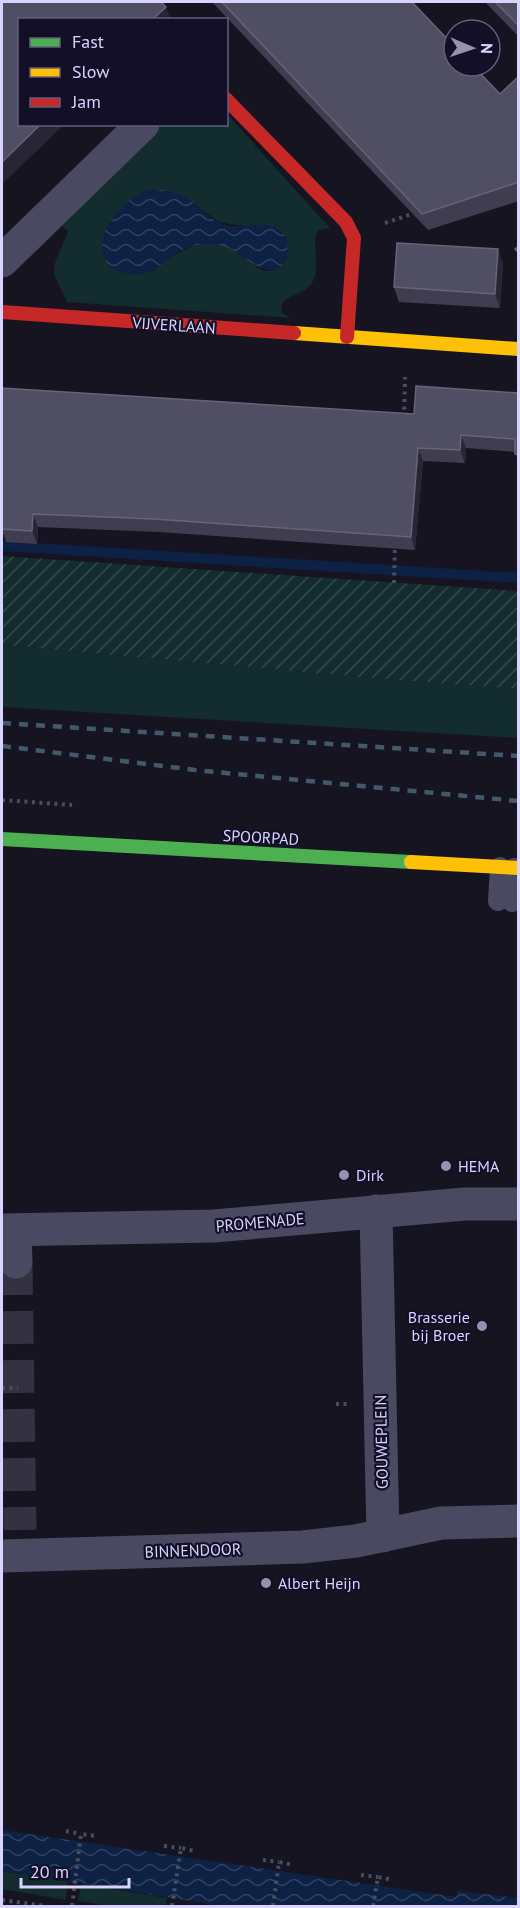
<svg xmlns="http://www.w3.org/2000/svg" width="520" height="1908" viewBox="0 0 520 1908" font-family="'PT Sans',sans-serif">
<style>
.grass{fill:#132c2d;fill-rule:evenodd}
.garden{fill:url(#garden-furrows)}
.water{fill:url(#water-waves)}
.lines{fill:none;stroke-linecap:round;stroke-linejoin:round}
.stream{stroke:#0d2144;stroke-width:10}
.street-tunnel{stroke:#333142;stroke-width:33;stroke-dasharray:33 16;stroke-linecap:butt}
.path{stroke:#44505f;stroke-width:4;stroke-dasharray:3 4.5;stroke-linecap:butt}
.lane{stroke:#4a4962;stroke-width:20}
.street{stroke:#4a4962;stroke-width:33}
.fast{stroke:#4caf50;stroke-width:14}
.slow{stroke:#ffc107;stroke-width:14}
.jam{stroke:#c62828;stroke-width:14}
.rail{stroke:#43596b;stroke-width:4.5;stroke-dasharray:9 8;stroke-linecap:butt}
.wall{fill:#403d50}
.shaded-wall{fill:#282635}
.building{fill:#504e63;stroke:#66637b;stroke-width:1.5}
.poi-dot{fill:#9591b1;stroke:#130f26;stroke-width:2}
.labels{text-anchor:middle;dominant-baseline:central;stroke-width:4.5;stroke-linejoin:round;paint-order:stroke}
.street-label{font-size:16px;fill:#d9d4ff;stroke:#130f26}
.poi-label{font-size:16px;fill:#d9d4ff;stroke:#130f26;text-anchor:start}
</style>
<defs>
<pattern id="garden-furrows" width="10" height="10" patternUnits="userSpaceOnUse" patternTransform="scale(1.5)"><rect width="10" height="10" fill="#132c2d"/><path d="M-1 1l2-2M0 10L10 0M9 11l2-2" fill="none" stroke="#354a4c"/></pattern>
<pattern id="water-waves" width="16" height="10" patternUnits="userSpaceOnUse" patternTransform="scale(1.5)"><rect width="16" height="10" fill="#0d2144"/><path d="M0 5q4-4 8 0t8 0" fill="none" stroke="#304060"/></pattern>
</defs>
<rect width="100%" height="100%" fill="#161421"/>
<path class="grass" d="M227 114 330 228 318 230C310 247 322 266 312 283 304 295 290 293 281 305L282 313 291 318 67 302 54 274 55 263 68 231 57 223 161 125 226 124ZM185 196 218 222 244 226 278 270 264 271C254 266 247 257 238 251 207 232 177 251 153 271L106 261C98 237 112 219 128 202Z
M2 645 395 680 518 689V738L2 707Z
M2 1871 68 1882 66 1900 2 1889Z
M81 1884 167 1898 166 1906H111L78 1901Z"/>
<path class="garden" d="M2 556 518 591V689L395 680 2 645Z"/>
<path class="water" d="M151 189C165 190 179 192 191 200 203 209 210 221 225 225 249 231 274 213 288 241L287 259 278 270C249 273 239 242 207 244 159 246 164 291 110 268 106 261 102 253 102 245 104 221 129 195 151 189Z
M2 1830 456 1897 457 1891 518 1898V1906H223L2 1871Z"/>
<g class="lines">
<path class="stream" d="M2 546 518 578"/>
<path class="street-tunnel" d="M16 1262 20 1530"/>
<path class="path" d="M385 223 415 213
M404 417 405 377
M394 583 395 544
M2 800 72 805
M2 1388H18
M336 1404H347
M66 1831 81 1834
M164 1846 181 1848
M263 1860 279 1862
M361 1875 378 1877
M2 1900 46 1906
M72 1906 81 1834 96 1836
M172 1906 181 1848 195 1851
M273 1906 279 1862 294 1865
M373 1906 378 1877 393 1880"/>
<path class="lane" d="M498 901 500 867
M512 902 514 868"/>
<path class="street" d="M2 261 143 124
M376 1211 383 1536
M2 1230 214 1226 465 1204H518
M15 1230 16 1262
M2 1556 303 1547 356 1541 441 1523 518 1521"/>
<path class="fast" d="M2 839 411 862"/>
<path class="slow" d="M294 333 518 349
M411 862 518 868"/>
<path class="jam" d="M226 99 346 222 354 238 347 337
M2 312 294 333"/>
<path class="rail" d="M2 723 518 756
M2 746 195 770 518 801"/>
</g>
<path class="wall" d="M212 2H412L500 94 519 76V201L428 230Z
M485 2H519V37Z
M498 249 503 264 500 308 399 302 394 287Z
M2 388 414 414 519 393V464L515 452 466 448 465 463 423 461 415 550 159 532 38 527 37 544 6 542 2 530Z"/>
<path class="shaded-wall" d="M166 7 171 20H152Z
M41 124H65L2 184V162Z
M498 249 503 264 500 308 495 294Z
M461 435 466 448 465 463 460 450Z
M418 448 423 461 415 550 411 537Z
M33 514 38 527 37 544 32 531Z"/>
<path class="building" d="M2 2H161L166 7 152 20H20V124H41L2 162Z
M222 2H412L454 46V66H473L500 94 519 76V182L422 214Z
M495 2H519V26Z
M397 243 498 249 495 294 394 287Z
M519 246V253L515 249Z
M416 386 519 393V454H515V439L461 435 460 450 418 448 411 537 154 519 33 514 32 531 2 529V388L414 414Z"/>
<g class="poi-dot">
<circle cx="446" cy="1166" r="6"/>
<circle cx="344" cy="1175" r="6"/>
<circle cx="482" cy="1326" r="6"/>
<circle cx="266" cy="1583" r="6"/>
</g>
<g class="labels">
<g class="street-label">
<text transform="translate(174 325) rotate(4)">VIJVERLAAN</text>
<text transform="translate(261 837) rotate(3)">SPOORPAD</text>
<text transform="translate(260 1222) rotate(-5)">PROMENADE</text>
<text transform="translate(381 1442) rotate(-91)">GOUWEPLEIN</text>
<text transform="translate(193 1550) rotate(-2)">BINNENDOOR</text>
</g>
<g class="poi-label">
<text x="458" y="1166">HEMA</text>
<text x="356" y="1175">Dirk</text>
<text x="470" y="1317" text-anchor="end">Brasserie<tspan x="470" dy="18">bij Broer</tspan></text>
<text x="278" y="1583">Albert Heijn</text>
</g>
</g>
<rect width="520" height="1908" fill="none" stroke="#d9d4ff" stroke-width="6"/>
<rect x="18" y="18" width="210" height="108" fill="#130f26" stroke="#625e7d" stroke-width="1.5"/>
<rect x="30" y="38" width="30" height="9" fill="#4caf50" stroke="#625e7d" stroke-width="1.5"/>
<text x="72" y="48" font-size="18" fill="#d9d4ff">Fast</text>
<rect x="30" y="68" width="30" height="9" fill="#ffc107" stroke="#625e7d" stroke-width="1.5"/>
<text x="72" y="78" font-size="18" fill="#d9d4ff">Slow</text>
<rect x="30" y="98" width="30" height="9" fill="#c62828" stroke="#625e7d" stroke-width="1.5"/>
<text x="72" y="108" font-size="18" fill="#d9d4ff">Jam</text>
<g transform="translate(472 48) rotate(92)"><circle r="28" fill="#130f26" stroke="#625e7d" stroke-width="1.5"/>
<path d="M0-4.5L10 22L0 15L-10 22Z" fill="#9591b1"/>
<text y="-9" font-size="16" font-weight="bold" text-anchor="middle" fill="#d9d4ff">N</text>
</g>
<path d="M21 1878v9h108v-9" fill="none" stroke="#d9d4ff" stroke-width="3"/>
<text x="30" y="1878" font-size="18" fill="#d9d4ff" stroke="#130f26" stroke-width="4.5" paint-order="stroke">20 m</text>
</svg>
